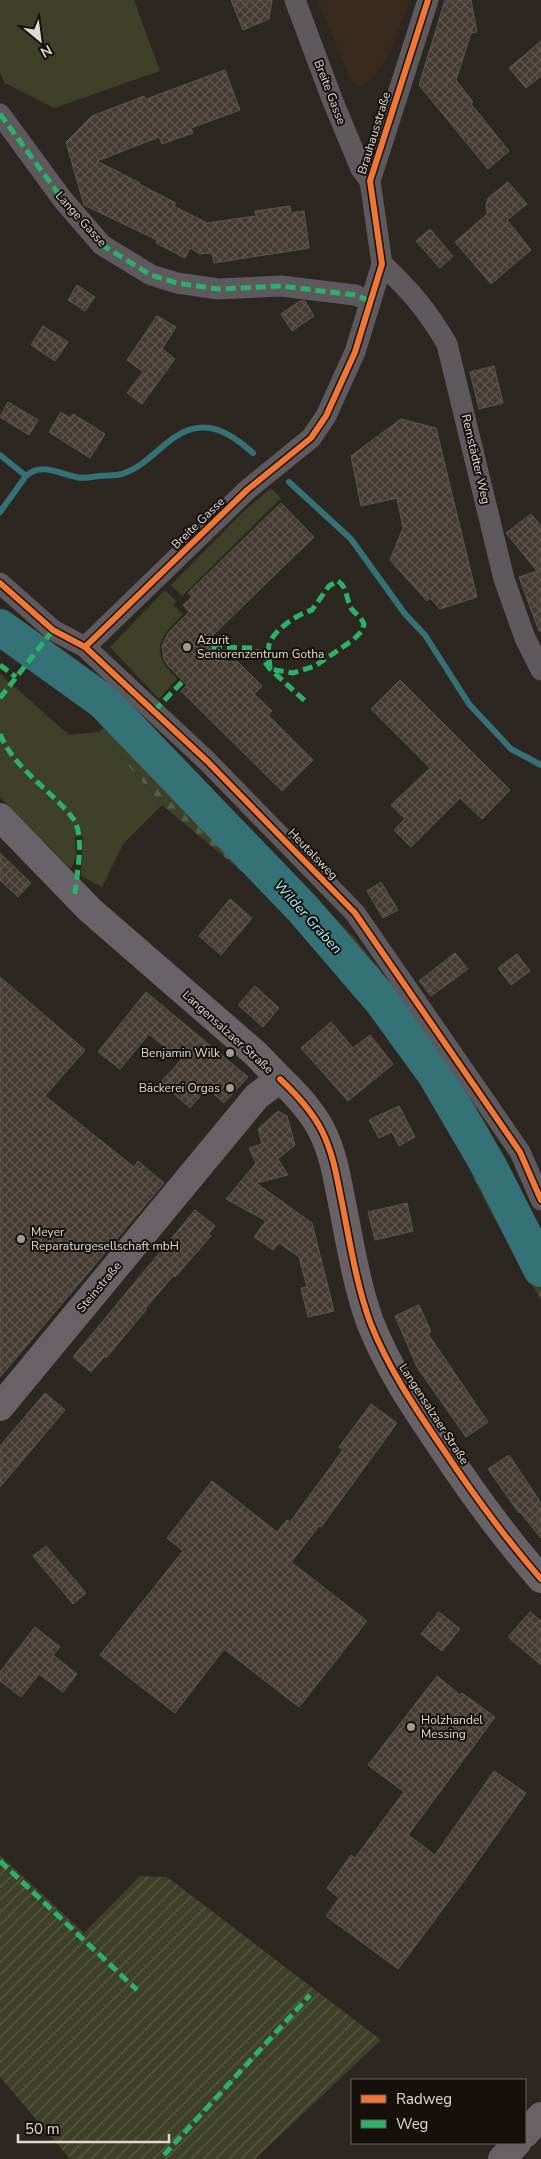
<svg xmlns="http://www.w3.org/2000/svg" width="541" height="2159" viewBox="0 0 541 2159" font-family="'Nunito Sans',sans-serif">
<style>
.built{fill:#392a1d}
.grass{fill:#3e4128}
.forest{fill:url(#forest-firs)}
.garden{fill:url(#garden-furrows)}
.lines{fill:none;stroke-linecap:round;stroke-linejoin:round}
.stream{stroke:#357277;stroke-width:6}
.river{stroke:#357277;stroke-width:36}
.building{fill:url(#building-cross-hatch);stroke:#5b5651}
.street{stroke:#5d595c;stroke-width:21}
.secondary{stroke:#686368;stroke-width:28}
.primary{stroke:#686266;stroke-width:28}
.quiet{stroke:#2db169;stroke-width:5;stroke-dasharray:10 5;stroke-linecap:butt}
.cycleway-casing{stroke:#16100c;stroke-width:9}
.cycleway{stroke:#f07635;stroke-width:6}
.poi-dot{fill:#a29b94;stroke:#16100c;stroke-width:2}
.labels{text-anchor:middle;dominant-baseline:central;stroke-width:4;stroke-linejoin:round;paint-order:stroke}
.street-label{font-size:12px;fill:#e1d9d2;stroke:#16100c}
.poi-label{font-size:12px;fill:#e1d9d2;stroke:#16100c;text-anchor:start}
.water-label{font-size:14px;font-style:italic;fill:#a1f1f9;stroke:#16100c}
</style>
<defs>
<pattern id="forest-firs" width="22" height="20" patternUnits="userSpaceOnUse" patternTransform="scale(1.25)"><rect width="22" height="20" fill="#3e4128"/><path d="M5 1l3.5 6h-7zM16 11l3.5 6h-7z" fill="#5a5c46"/></pattern>
<pattern id="garden-furrows" width="10" height="10" patternUnits="userSpaceOnUse" patternTransform="scale(1.25)"><rect width="10" height="10" fill="#3e4128"/><path d="M-1 1l2-2M0 10L10 0M9 11l2-2" fill="none" stroke="#5a5c46"/></pattern>
<pattern id="building-cross-hatch" width="8" height="8" patternUnits="userSpaceOnUse" patternTransform="scale(1.25)"><rect width="8" height="8" fill="#453b33"/><path d="M0 0l8 8M0 8l8-8" fill="none" stroke="#605750"/></pattern>
</defs>
<rect width="100%" height="100%" fill="#2d2721"/>
<path class="built" d="M318 0H410L390 52 374 77 360 87 352 83Z"/>
<path class="grass" d="M0 0H134L160 71 54 108 5 83 0 73Z
M271 488 281 498 182 596 171 585 244 511Z
M165 590 176 601 173 605 183 614C158 639 149 651 177 679L159 699 110 647Z
M0 674 69 735 99 732 162 805 123 844 102 887 81 876 83 836 75 837 76 857 71 869 0 797Z"/>
<path class="forest" d="M126 706 354 937 421 1022 486 1124 541 1231V1300L489 1209 426 1081 376 1013 300 920 162 805 99 732Z"/>
<path class="garden" d="M0 1855 84 1933 140 1876 167 1877 381 2040 255 2159H70L0 2077Z"/>
<g class="lines">
<path class="stream" d="M0 455 26 476 0 512
M26 476C42 462 59 474 76 477 83 479 92 477 99 476 106 475 115 476 122 474 144 467 157 449 175 437 205 416 231 433 253 453
M289 482 351 539 405 614 425 635 469 704 511 749 541 765"/>
<path class="river" d="M0 627 104 702 303 909 382 1001 435 1074 490 1168 541 1269"/>
</g>
<path class="building" d="M231 0H272L269 19 243 30Z
M445 0H471L477 32 471 33 456 80 473 102 471 104 509 151 488 169 419 85Z
M541 41V76L526 88 509 68Z
M225 70 240 110 191 128 193 133 162 144 159 137 97 161 140 183 139 184 176 203 174 206 207 223 256 216 255 211 290 206 291 213 304 211 309 248 214 263 212 253 200 254 190 248 185 258 156 243 157 240 84 205 66 142 92 116 144 96 146 99Z
M508 182 527 204 507 220 531 250 491 284 455 242 487 214 486 204 488 198Z
M430 229 453 256 440 268 416 241Z
M77 285 95 297 85 311 68 300Z
M300 301H305L314 316 292 331 281 314Z
M157 316 176 327 162 349 175 359 142 404 127 393 143 372 127 360Z
M43 326 68 342 55 361 31 345Z
M494 366 503 403 479 409 470 372Z
M8 402 38 420 29 435 0 417Z
M61 412 70 418 73 414 105 434 90 458 49 432Z
M401 419 436 428 477 597 440 609 430 598 427 601 390 560 403 528 397 498 361 506 351 456Z
M281 503 314 537 212 636 211 660 238 662 262 686 254 694 272 711 268 715 313 760 282 791 181 691 187 685 168 666 164 659 162 646 168 633 189 612 183 605 192 597 188 593Z
M531 514 541 526V631H539L519 577 537 571 506 533Z
M400 680 510 790 482 819 460 798 411 847 394 830 405 819 391 805 430 768 371 709Z
M0 853 31 883 18 897 0 880Z
M381 882 398 910 383 918 367 891Z
M230 899 252 918 221 955 199 936Z
M455 953 468 969 431 996 419 981Z
M517 954 530 971 511 985 498 968Z
M0 977 85 1050 45 1096 134 1167 138 1161 164 1183 0 1377Z
M255 986 279 1008 263 1027 238 1005Z
M146 992 248 1077 224 1103 207 1088 190 1108 161 1082 181 1060 149 1034 120 1069 98 1052Z
M331 1022 353 1048 370 1035 393 1064 348 1101 301 1048Z
M399 1106 415 1137 399 1146 392 1132 379 1138 369 1120Z
M278 1111 287 1116 295 1145 278 1159 288 1175 256 1183 312 1223 334 1311 308 1317 301 1288 307 1287 299 1257 279 1243 273 1250 254 1237 266 1221 226 1199 256 1163 249 1148 262 1144 258 1129Z
M407 1203 413 1231 375 1240 368 1212Z
M195 1210 215 1226 208 1234 211 1236 175 1277 173 1276 145 1309 146 1310 106 1358 105 1356 91 1372 73 1357Z
M419 1305 431 1332 428 1334 488 1422 466 1437 417 1367 395 1316Z
M45 1393 65 1410 0 1487V1446Z
M371 1404 397 1423 321 1527 319 1526 291 1562 367 1621 299 1707 224 1649 175 1713 100 1655 183 1551 167 1538 212 1481 277 1532 287 1520 290 1522 343 1450 339 1447Z
M509 1455 541 1503V1538L520 1512 519 1513 488 1469Z
M46 1546 86 1593 73 1604 33 1556Z
M439 1612 460 1629 442 1651 421 1634Z
M530 1612 541 1621V1665L508 1637Z
M35 1627 60 1647 53 1655 77 1674 63 1692 39 1674 21 1697 0 1681V1672Z
M437 1676 460 1695 462 1693 495 1717 408 1835 435 1855 494 1771 526 1793 463 1882 398 1969 326 1916 339 1898 327 1888 351 1855 355 1858 404 1792 368 1765Z"/>
<g class="lines">
<path class="street" d="M295 0 332 99 361 169 370 181
M0 114 63 200 102 245 151 275 177 283 218 289 281 286 355 295 370 301
M382 264C411 291 427 310 447 344L504 579 525 638 541 670
M0 583 53 630 85 647 207 761 355 913 520 1152 541 1200
M85 647 247 490 311 438 326 416 355 352 382 264 370 181 428 0"/>
<path class="secondary" d="M0 817 90 910 256 1054 280 1079"/>
<path class="primary" d="M0 1407 257 1096 280 1079C296 1094 312 1111 322 1131 332 1151 336 1172 340 1193 349 1236 355 1280 370 1322 388 1368 415 1408 443 1449 473 1494 505 1538 541 1579
M525 2134 541 2116
M502 2159 517 2143"/>
<path class="quiet" d="M0 114 63 200 102 245 151 275 177 283 218 289 281 286 355 295 370 301
M338 581C347 587 346 597 350 606 352 612 360 615 364 624L362 631 353 640 315 666 293 673 270 669C270 662 267 652 269 645 273 630 298 614 312 610L329 586Z
M212 647 254 648 270 669 305 701
M0 665 16 677
M0 698 53 630 50 628
M154 711 183 681
M0 734C13 768 54 792 75 821 84 842 77 871 75 894
M0 1861 137 1990
M164 2155 310 1995"/>
<g class="cycleway-casing">
<path id="cycleway" d="M0 583 53 630 85 647 207 761 355 913 520 1152 541 1200
M85 647 247 490 311 438 326 416 355 352 382 264 370 181 428 0
M280 1079C296 1094 312 1111 322 1131 332 1151 336 1172 340 1193 349 1236 355 1280 370 1322 388 1368 415 1408 443 1449 473 1494 505 1538 541 1579"/>
</g>
<use href="#cycleway" class="cycleway"/>
</g>
<g class="poi-dot">
<circle cx="187" cy="647" r="5"/>
<circle cx="230" cy="1053" r="5"/>
<circle cx="230" cy="1088" r="5"/>
<circle cx="21" cy="1239" r="5"/>
<circle cx="411" cy="1727" r="5"/>
</g>
<g class="labels">
<g class="street-label">
<text transform="translate(330 92) rotate(69)">Breite Gasse</text>
<text transform="translate(374 133) rotate(-73)">Brauhausstraße</text>
<text transform="translate(81 219) rotate(48)">Lange Gasse</text>
<text transform="translate(476 459) rotate(77)">Remstädter Weg</text>
<text transform="translate(198 523) rotate(-44)">Breite Gasse</text>
<text transform="translate(313 854) rotate(46)">Heutalsweg</text>
<text transform="translate(228 1032) rotate(42)">Langensalzaer Straße</text>
<text transform="translate(99 1287) rotate(-50)">Steinstraße</text>
<text transform="translate(434 1414) rotate(57)">Langensalzaer Straße</text>
</g>
<g class="poi-label">
<text x="197" y="640">Azurit<tspan x="197" dy="14">Seniorenzentrum Gotha</tspan></text>
<text x="220" y="1053" text-anchor="end">Benjamin Wilk</text>
<text x="220" y="1088" text-anchor="end">Bäckerei Orgas</text>
<text x="31" y="1232">Meyer<tspan x="31" dy="14">Reparaturgesellschaft mbH</tspan></text>
<text x="421" y="1720">Holzhandel<tspan x="421" dy="14">Messing</tspan></text>
</g>
<g class="water-label">
<text transform="translate(308 917) rotate(48)">Wilder Graben</text>
</g>
</g>
<rect x="351" y="2079" width="175" height="65" fill="#16100c" stroke="#67605b"/>
<rect x="361" y="2095" width="25" height="8" fill="#f07635" stroke="#67605b"/>
<text x="396" y="2104" font-size="15" fill="#e1d9d2">Radweg</text>
<rect x="361" y="2120" width="25" height="8" fill="#2db169" stroke="#67605b"/>
<text x="396" y="2129" font-size="15" fill="#e1d9d2">Weg</text>
<g transform="translate(40 40) rotate(151)" stroke="#16100c" stroke-width="4" paint-order="stroke">
<path d="M0-4L9 19L0 12L-9 19Z" fill="#e1d9d2"/>
<text y="-8" font-size="14" font-weight="bold" text-anchor="middle" fill="#e1d9d2">N</text>
</g>
<path d="M18 2134v8h151v-8" fill="none" stroke="#e1d9d2" stroke-width="2.5"/>
<text x="25" y="2134" font-size="15" fill="#e1d9d2" stroke="#16100c" stroke-width="4" paint-order="stroke">50 m</text>
</svg>
